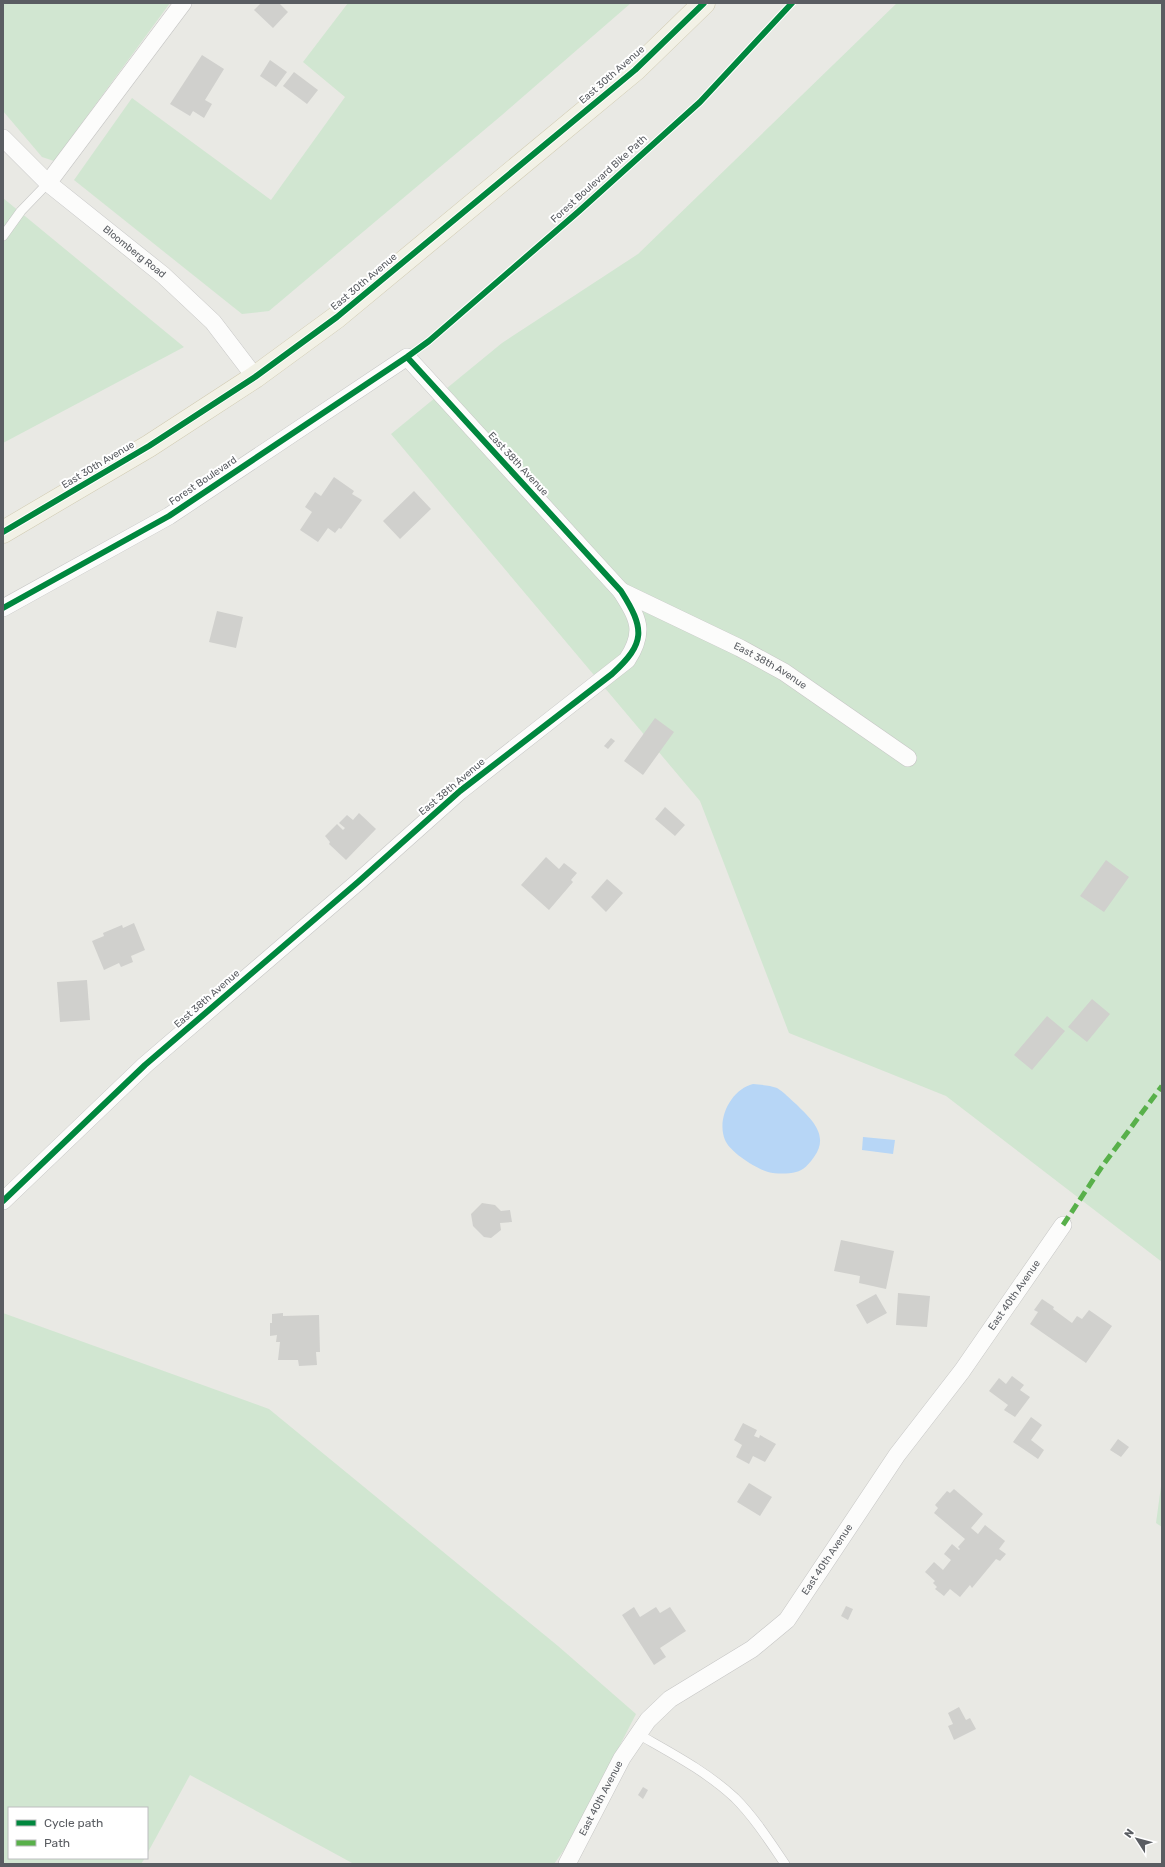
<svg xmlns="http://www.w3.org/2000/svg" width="1165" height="1867" viewBox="0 0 1165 1867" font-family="Rubik,sans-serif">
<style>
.green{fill:#d1e6d1}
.water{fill:#b7d6f6}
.building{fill:#d0d0cd}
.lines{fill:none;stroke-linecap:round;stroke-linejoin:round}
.lane-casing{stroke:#c6c6c5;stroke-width:10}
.street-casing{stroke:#c6c6c5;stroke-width:18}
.primary-casing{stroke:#d1cbb2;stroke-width:23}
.lane{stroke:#fcfcfb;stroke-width:9}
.street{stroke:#fcfcfb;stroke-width:17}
.primary{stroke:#f2f1e6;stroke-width:22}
.quiet{stroke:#58b04a;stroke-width:5;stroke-dasharray:10 5;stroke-linecap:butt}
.cycleway-casing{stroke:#fff;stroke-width:8}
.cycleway{stroke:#00873e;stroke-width:6}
.labels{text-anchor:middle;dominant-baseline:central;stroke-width:4;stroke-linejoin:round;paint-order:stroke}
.street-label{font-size:10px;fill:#5a5d62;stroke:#fff}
</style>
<rect width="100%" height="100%" fill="#e9e9e4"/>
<path class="green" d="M3 3H170L54 161 42 157 3 111Z
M348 3H631L502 115 269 311 242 314 74 180 132 98 271 200 345 97 303 62Z
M897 3H1162V1262L946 1096 789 1033 700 801 391 434 502 343 638 254Z
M3 198 184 347 3 443Z
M3 1313 269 1409 558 1646 636 1714 571 1840 554 1864H354L190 1775 147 1854V1808H9V1858H145L141 1864H3Z
M1162 1479V1527L1156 1523Z"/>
<path class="water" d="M753 1084C761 1085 770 1085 777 1088 784 1092 790 1099 796 1104 811 1119 830 1135 814 1157 810 1163 803 1171 796 1172 788 1174 776 1174 768 1172 755 1168 730 1152 725 1140 716 1118 732 1089 753 1084Z
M863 1137 895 1140 893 1154 862 1150Z"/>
<path class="building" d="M261 3H279L288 12 273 28 254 10Z
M202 55 224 69 205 100 212 104 204 118 193 111 190 116 170 104Z
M270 60 287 72 276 87 260 76Z
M294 72 318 90 307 104 283 86Z
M334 477 354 491 352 494 362 500 341 529 339 528 335 533 328 528 318 542 300 530 312 512 305 507 315 492 321 496Z
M414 491 431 509 400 539 383 521Z
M217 611 243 617 236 648 209 642Z
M655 718 674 732 643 775 624 761Z
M611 738 615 741 608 749 604 746Z
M665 807 685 825 675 836 655 819Z
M359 813 376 829 346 860 329 844 330 842 325 836 337 824 343 830 345 828 339 823 347 815 353 820Z
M546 857 559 869 564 863 577 873 571 880 573 882 549 910 521 885Z
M1106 860 1129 877 1104 912 1080 896Z
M607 879 623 893 606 912 591 897Z
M134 923 145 950 131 956 133 962 121 967 119 963 104 970 92 941 104 936 103 933 122 925 123 928Z
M87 980 90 1020 60 1022 57 982Z
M1092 999 1110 1014 1087 1042 1068 1027Z
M1047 1016 1065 1031 1032 1070 1014 1055Z
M482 1203 495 1205 501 1211 510 1210 512 1222 500 1223 501 1230 491 1238 484 1237 473 1226 471 1214Z
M841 1240 894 1251 886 1289 859 1283 860 1276 834 1271Z
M898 1293 930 1296 927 1327 896 1325Z
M876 1294 887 1313 867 1324 856 1305Z
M1042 1299 1054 1307 1053 1309 1072 1323 1077 1316 1082 1319 1089 1310 1112 1326 1086 1363 1030 1324 1038 1312 1034 1310Z
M283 1313V1316L319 1315 320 1352H316L317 1365 299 1366 298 1360H278L280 1342H276L277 1335 270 1336V1323H272V1314Z
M1012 1376 1024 1385 1020 1390 1030 1397 1015 1417 1004 1410 1008 1405 989 1391 999 1378 1006 1384Z
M1031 1417 1042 1425 1031 1440 1044 1450 1038 1459 1013 1442Z
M743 1423 757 1430 754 1436 759 1438 760 1435 776 1444 765 1462 753 1456 749 1464 736 1457 742 1445 734 1440Z
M1118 1439 1129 1447 1121 1457 1110 1450Z
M749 1483 772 1497 760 1516 737 1502Z
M954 1489 983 1514 971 1528 978 1534 985 1525 1005 1541 999 1549 1006 1554 1000 1561 996 1559 972 1588 970 1585 960 1597 950 1589 944 1596 935 1589 937 1587 933 1583 935 1581 925 1572 934 1562 943 1570 951 1560 944 1554 952 1544 959 1550 960 1549 958 1547 965 1539 934 1513 938 1508 935 1505 947 1491 950 1493Z
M846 1606 853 1609 848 1620 841 1616Z
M634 1607 640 1617 656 1607 660 1613 670 1607 686 1631 660 1648 666 1657 654 1665 622 1615Z
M959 1707 966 1720 970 1718 976 1729 954 1740 948 1726 953 1724 948 1713Z
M643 1787 648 1790 643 1799 638 1795Z"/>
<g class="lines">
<g class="lane-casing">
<path id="lane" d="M3 236 21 211 48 183
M638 1734C671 1753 706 1771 735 1798 754 1817 770 1842 785 1864"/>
</g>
<g class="street-casing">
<g id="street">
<path id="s1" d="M3 138 48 183 163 275 213 322 255 377"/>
<path d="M48 183 183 3"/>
<path id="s2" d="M621 591 740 648 784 672 908 758"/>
<path d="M3 608 169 516 407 357 621 591C638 618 646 631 627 660L460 791 358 882 145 1065 3 1201"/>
<path id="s3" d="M567 1864 622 1758 648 1720 670 1699 752 1649 787 1620 897 1455 962 1371 1063 1225"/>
</g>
</g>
<g class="primary-casing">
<path id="primary" d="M3 532 149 446 255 377 337 317 635 70 704 3"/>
</g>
<use href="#lane" class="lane"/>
<use href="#street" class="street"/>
<use href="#primary" class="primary"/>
<path class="quiet" d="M1063 1225 1103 1165 1162 1086"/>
<g class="cycleway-casing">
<path id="cycleway" d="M3 532 149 446 255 377 337 317 635 70 704 3
M3 608 169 516 407 357 429 341 578 212 700 102 792 3
M3 1201 145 1065 358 882 460 791 612 674C646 643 645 629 621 591L407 357"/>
</g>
<use href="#cycleway" class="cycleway"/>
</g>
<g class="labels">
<g class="street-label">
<text transform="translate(612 75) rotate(-41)">East 30th Avenue</text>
<text transform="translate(599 179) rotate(-42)">Forest Boulevard Bike Path</text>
<text stroke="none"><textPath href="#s1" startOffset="174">Bloomberg Road</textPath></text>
<text transform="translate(364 282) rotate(-40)">East 30th Avenue</text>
<text transform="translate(518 464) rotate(47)">East 38th Avenue</text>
<text transform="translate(98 465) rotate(-31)">East 30th Avenue</text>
<text transform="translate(203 481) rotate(-34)">Forest Boulevard</text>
<text stroke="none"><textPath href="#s2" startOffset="167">East 38th Avenue</textPath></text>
<text transform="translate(452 787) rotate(-40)">East 38th Avenue</text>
<text transform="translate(207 999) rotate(-41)">East 38th Avenue</text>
<text stroke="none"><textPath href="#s3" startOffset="734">East 40th Avenue</textPath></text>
<text stroke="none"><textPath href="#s3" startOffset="410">East 40th Avenue</textPath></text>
<text stroke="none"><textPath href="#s3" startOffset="74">East 40th Avenue</textPath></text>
</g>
</g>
<rect width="1165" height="1867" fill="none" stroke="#5a5d62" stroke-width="8"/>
<rect x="8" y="1807" width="140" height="52" fill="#ffffff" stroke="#bdbec0"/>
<rect x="16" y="1820" width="20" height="6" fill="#00873e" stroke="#bdbec0"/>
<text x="44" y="1827" font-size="12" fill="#5a5d62">Cycle path</text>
<rect x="16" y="1840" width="20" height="6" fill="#58b04a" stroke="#bdbec0"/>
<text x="44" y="1847" font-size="12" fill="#5a5d62">Path</text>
<g transform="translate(1137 1839) rotate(306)" stroke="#ffffff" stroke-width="3" paint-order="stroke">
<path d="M0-3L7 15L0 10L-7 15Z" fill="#5a5d62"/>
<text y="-6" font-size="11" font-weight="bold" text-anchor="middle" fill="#5a5d62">N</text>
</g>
</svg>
